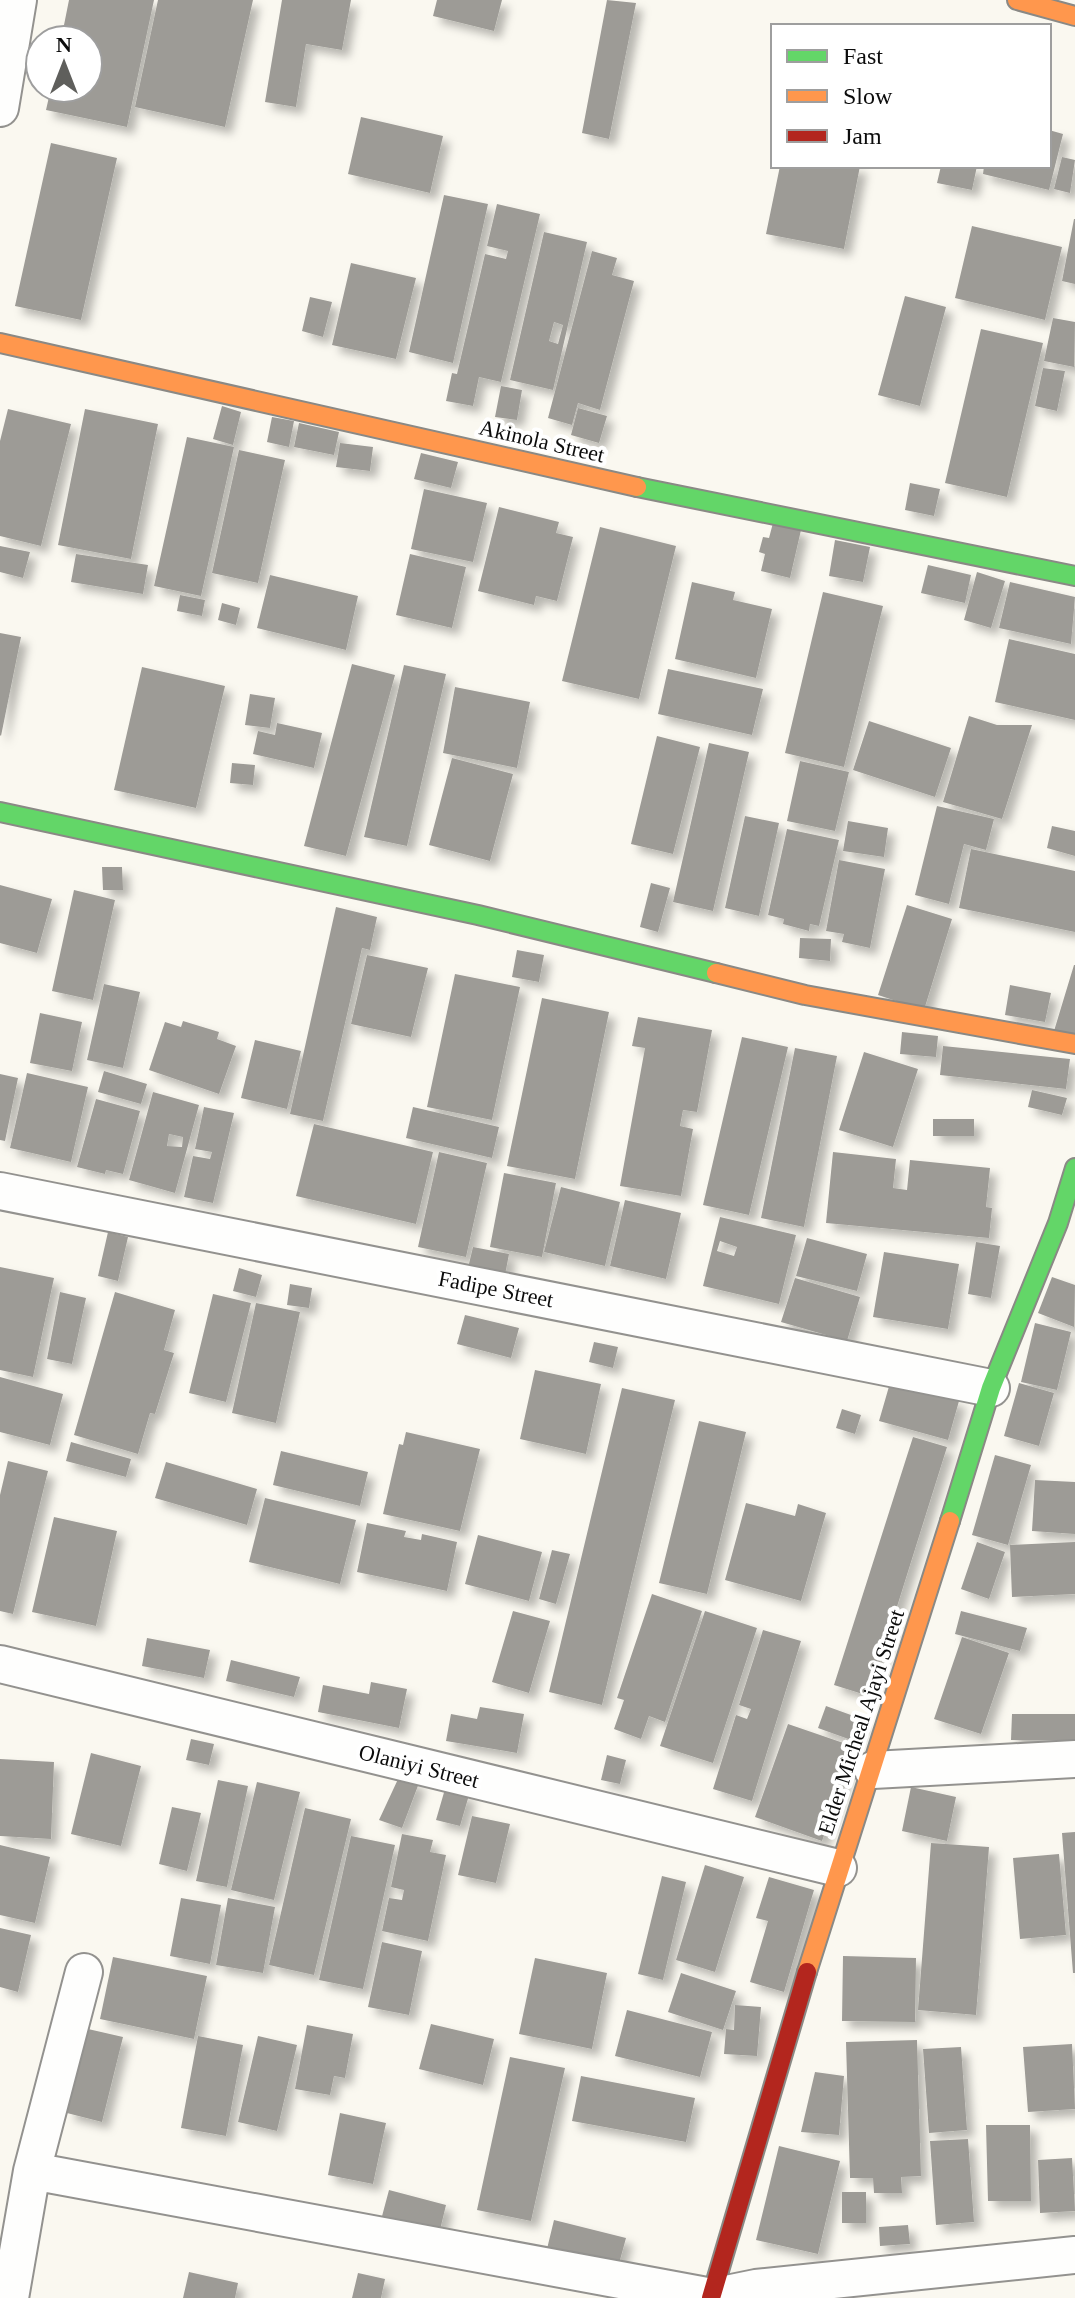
<svg xmlns="http://www.w3.org/2000/svg" width="1075" height="2298" viewBox="0 0 1075 2298" font-family="Georgia,serif">
<style>
.building{fill:#9d9b96;fill-rule:evenodd;filter:url(#shadow)}
.lines{fill:none;stroke-linecap:round;stroke-linejoin:round}
.street-casing{stroke:#93928f;stroke-width:40}
.fast-casing{stroke:#8a8985;stroke-width:22}
.slow-casing{stroke:#8a8985;stroke-width:22}
.jam-casing{stroke:#8a8985;stroke-width:22}
.street{stroke:#fefefd;stroke-width:36}
.fast{stroke:#63d668;stroke-width:18}
.slow{stroke:#ff974d;stroke-width:18}
.jam{stroke:#b3261e;stroke-width:18}
.labels{text-anchor:middle;dominant-baseline:central;stroke-width:8;stroke-linejoin:round;paint-order:stroke}
.street-label{font-size:22px;fill:#0c0c0c;stroke:#fff}
</style>
<defs>
<filter id="shadow"><feDropShadow dx="7" dy="7" stdDeviation="4" flood-color="#0004"/></filter>
</defs>
<rect width="100%" height="100%" fill="#faf8f0"/>
<path class="building" d="M69 0H154L127 127 46 110 51 88H88V40H61Z
M158 0H253L225 127 135 107Z
M282 0H351L342 50 306 44 296 107 265 102Z
M437 0H502L494 31 433 16Z
M607 0 636 3 609 139 582 133Z
M361 117 443 136 430 193 348 174Z
M1049 130 1063 134 1049 190 983 174 984 166H1049Z
M51 143 117 158 81 320 15 306Z
M1062 157 1075 160 1070 193 1054 189Z
M780 166H860L844 249 766 234Z
M941 166H977L972 190 937 183Z
M444 195 488 204 453 363 409 352Z
M497 204 540 214 501 382 479 377 473 406 446 401 452 373 457 374 485 254 506 259 508 251 487 246Z
M1074 219H1075V284L1062 281Z
M972 226 1062 247 1045 320 955 298Z
M544 232 587 242 553 390 510 380ZM554 322 563 325 558 344 549 341Z
M592 251 617 258 612 275 634 281 600 410 578 403 572 425 548 418Z
M351 263 416 278 396 359 332 345Z
M905 296 946 307 920 406 878 395Z
M310 297 332 302 323 337 302 331Z
M1053 318 1075 322 1074 367 1044 361Z
M981 329 1043 343 1007 497 945 483Z
M1043 368 1065 371 1057 411 1035 406Z
M501 386 522 390 517 420 495 417Z
M222 406 241 412 233 445 213 439Z
M578 408 607 416 599 443 571 435Z
M8 409 71 424 41 546 0 536V441Z
M85 409 158 424 131 559 58 545Z
M272 417 294 421 289 447 267 442Z
M299 423 339 432 334 455 294 447Z
M187 437 234 447 201 596 154 586Z
M340 443 373 447 370 471 336 467Z
M239 450 285 460 258 583 212 573Z
M421 453 458 462 451 488 414 479Z
M910 483 940 489 934 516 905 510Z
M424 489 487 503 473 562 411 549Z
M499 507 559 522 556 533 573 537 557 601 536 596 534 605 478 591Z
M773 523 801 530 790 578 761 571 765 554 759 552 763 537 769 538Z
M600 527 676 546 639 699 562 681Z
M835 540 870 547 863 582 829 576Z
M0 546 30 552 23 578 0 572Z
M76 554 148 565 143 594 71 582Z
M410 554 466 567 452 628 396 615Z
M928 565 971 575 965 603 921 593Z
M977 572 1005 581 991 628 964 620Z
M270 575 358 596 346 650 257 628Z
M692 582 735 592 733 600 772 609 756 678 675 659Z
M1010 582 1075 597 1071 644 999 628Z
M823 592 883 606 844 767 785 753Z
M180 595 205 600 202 616 177 611Z
M222 603 240 608 236 625 218 620Z
M0 633 21 637 1 736 0 735Z
M1009 639 1075 654V720L995 702Z
M352 664 395 675 346 856 304 846Z
M404 665 446 674 407 846 364 837Z
M142 667 225 686 196 808 114 790Z
M668 669 763 689 752 735 658 714Z
M455 687 530 702 517 768 443 753Z
M250 694 275 698 270 728 245 725Z
M969 716 997 725H1032L1002 819 943 802Z
M869 721 951 748 935 797 853 770Z
M277 723 322 733 314 768 253 754 258 731 275 735Z
M657 736 700 747 673 854 631 844Z
M709 743 749 752 713 911 673 902Z
M452 758 513 774 490 861 429 845Z
M800 761 849 772 835 831 787 821Z
M232 763 255 765 253 785 230 783Z
M937 806 994 819 986 850 964 844 949 904 915 895Z
M745 816 779 823 759 916 725 908Z
M848 821 888 828 884 857 843 851Z
M1052 826 1075 831V856L1047 848Z
M787 829 839 840 819 926 810 924 809 931 783 924 784 919 768 915Z
M971 849 1075 871V932L959 908Z
M839 860 885 869 870 948 842 942 844 934 826 931Z
M102 867H122L123 890H103Z
M651 883 670 888 658 932 640 927Z
M0 885 52 899 37 953 0 943Z
M74 890 115 900 93 1000 52 991Z
M907 905 952 919 924 1010 878 995Z
M336 907 377 917 370 950 362 948 323 1121 290 1114Z
M800 938 831 939 830 961 799 958Z
M517 950 544 955 539 982 512 977Z
M367 955 428 968 411 1037 351 1024Z
M1074 965H1075V1038L1054 1031Z
M455 974 520 987 492 1120 427 1107Z
M104 984 140 992 123 1068 87 1060Z
M1010 985 1051 993 1045 1022 1005 1015Z
M542 998 609 1012 575 1179 507 1166Z
M40 1013 82 1022 72 1071 30 1063Z
M638 1017 712 1030 697 1112 683 1110 680 1126 693 1129 681 1196 620 1186 645 1048 632 1046Z
M183 1021 219 1032 217 1039 236 1046 219 1094 149 1070 165 1022 181 1027Z
M902 1032 938 1036 936 1057 900 1054Z
M742 1037 788 1047 749 1215 703 1205Z
M255 1040 301 1051 287 1109 241 1098Z
M943 1046 1070 1059 1066 1089 940 1075Z
M795 1048 837 1056 804 1227 761 1218Z
M864 1052 918 1069 893 1147 839 1130Z
M104 1071 147 1084 141 1104 98 1092Z
M27 1073 88 1087 71 1162 10 1148Z
M0 1074 18 1078 5 1141 0 1140Z
M1032 1090 1067 1098 1062 1115 1028 1107Z
M153 1092 199 1105 175 1193 129 1180ZM169 1134 183 1137 182 1147 167 1146Z
M96 1099 140 1111 123 1174 106 1170 105 1174 77 1167Z
M204 1107 234 1113 213 1203 184 1197 193 1156 210 1159 212 1152 195 1149Z
M413 1107 499 1127 492 1158 406 1138Z
M933 1119H974V1136H933Z
M314 1124 433 1152 416 1224 296 1196Z
M439 1152 487 1163 466 1257 418 1247Z
M833 1152 896 1159 893 1188 907 1190 910 1160 990 1168 986 1207 992 1208 989 1238 826 1223Z
M504 1173 556 1183 542 1257 490 1247Z
M561 1187 620 1202 605 1266 544 1252Z
M625 1200 681 1213 666 1279 610 1266Z
M720 1217 796 1235 779 1304 703 1286ZM720 1241 737 1247 734 1256 717 1251Z
M108 1232 128 1237 118 1281 98 1276Z
M807 1238 867 1254 857 1291 796 1276Z
M976 1242 1000 1246 991 1298 968 1294Z
M473 1247 509 1254 505 1275 468 1268Z
M884 1252 959 1264 948 1329 873 1317Z
M0 1267 54 1278 33 1377 0 1370Z
M239 1268 262 1275 256 1297 233 1291Z
M1052 1277 1075 1285 1074 1327 1038 1313Z
M795 1278 860 1297 847 1341 781 1322Z
M290 1284 312 1288 309 1308 287 1305Z
M60 1292 86 1298 72 1364 47 1359Z
M115 1292 175 1310 164 1350 174 1353 155 1414 150 1413 138 1454 74 1435Z
M213 1294 251 1303 226 1402 189 1393Z
M256 1303 300 1312 276 1423 232 1413Z
M465 1315 519 1328 511 1358 457 1344Z
M1035 1323 1071 1332 1057 1390 1021 1382Z
M594 1342 618 1347 613 1368 589 1362Z
M535 1370 601 1384 586 1454 520 1439Z
M0 1377 63 1394 50 1445 0 1432Z
M890 1383 959 1401 948 1440 879 1421Z
M1019 1383 1054 1393 1039 1446 1004 1436Z
M622 1388 675 1400 602 1705 549 1692Z
M842 1409 861 1415 855 1434 836 1428Z
M699 1421 746 1432 707 1594 659 1583Z
M406 1432 480 1449 460 1531 383 1514 399 1444 403 1445Z
M913 1437 947 1447 869 1696 834 1685Z
M71 1442 131 1459 126 1477 66 1461Z
M281 1451 368 1472 360 1506 273 1485Z
M995 1455 1031 1465 1008 1545 972 1535Z
M8 1461 48 1471 13 1614 0 1611V1495Z
M166 1462 257 1489 247 1525 155 1498Z
M1035 1480 1075 1482V1534L1032 1531Z
M265 1498 356 1520 340 1584 249 1562Z
M746 1503 795 1516 798 1504 826 1513 801 1601 725 1580Z
M54 1517 117 1531 96 1626 32 1612Z
M367 1523 406 1531 404 1537 421 1540 422 1534 457 1542 447 1591 357 1572Z
M478 1535 542 1552 529 1601 465 1584Z
M977 1542 1005 1552 989 1599 961 1589Z
M1075 1542V1594L1012 1597 1010 1545Z
M552 1550 570 1554 556 1604 539 1599Z
M652 1594 702 1611 665 1722 649 1716 641 1739 614 1729 624 1700 617 1698Z
M513 1611 550 1621 529 1693 492 1682Z
M705 1611 757 1628 713 1763 660 1746Z
M961 1611 1027 1628 1020 1651 955 1634Z
M763 1630 801 1641 752 1801 713 1789 736 1715 747 1719 751 1709 739 1705Z
M962 1637 1009 1653 981 1734 934 1719Z
M147 1638 210 1650 204 1678 142 1666Z
M231 1660 300 1677 294 1697 226 1681Z
M371 1682 407 1689 399 1728 318 1712 323 1685 369 1694Z
M826 1706 862 1719 854 1741 818 1728Z
M480 1707 524 1714 517 1753 446 1741 451 1714 477 1719Z
M1012 1714H1075V1740H1011Z
M788 1724 855 1747 822 1841 755 1817Z
M191 1739 214 1744 209 1765 186 1760Z
M91 1753 141 1766 121 1846 71 1834Z
M607 1755 626 1760 620 1784 601 1780Z
M0 1759 54 1762 51 1839 0 1836Z
M399 1777 419 1783 402 1828 379 1820Z
M218 1780 248 1786 227 1887 196 1881Z
M257 1782 300 1792 274 1900 231 1890Z
M911 1787 956 1797 947 1841 902 1831Z
M445 1789 469 1795 460 1826 436 1820Z
M172 1807 201 1813 187 1871 159 1864Z
M305 1808 351 1819 314 1975 269 1965Z
M472 1816 510 1824 496 1883 458 1875Z
M1075 1832V1973H1073L1062 1833Z
M402 1834 433 1840 430 1852 446 1855 428 1941 382 1931 389 1898 402 1900 404 1890 391 1887Z
M351 1836 395 1845 363 1989 319 1980Z
M931 1843 989 1847 976 2015 918 2010Z
M0 1845 50 1857 35 1923 0 1915Z
M1059 1854 1066 1935 1020 1939 1013 1858Z
M705 1865 744 1877 715 1972 676 1960Z
M662 1876 686 1882 663 1980 638 1974Z
M769 1877 814 1890 784 1992 750 1982 768 1921 756 1918Z
M181 1898 221 1905 210 1964 170 1956Z
M228 1898 275 1907 263 1973 216 1965Z
M0 1928 31 1935 18 1992 0 1987Z
M382 1942 422 1951 409 2015 368 2007Z
M843 1956 916 1958 915 2022 842 2021Z
M113 1957 207 1976 194 2039 100 2019Z
M535 1958 607 1973 592 2049 519 2034Z
M681 1973 736 1991 723 2030 668 2012Z
M735 2005 761 2007 757 2056 724 2054 726 2029 734 2030Z
M627 2010 712 2032 700 2077 615 2056Z
M431 2024 494 2039 483 2085 419 2069Z
M307 2025 353 2034 345 2078 334 2076 330 2095 295 2089Z
M88 2029 123 2037 102 2122 67 2113Z
M198 2036 243 2045 226 2136 181 2128Z
M258 2036 297 2045 277 2131 238 2122Z
M917 2040 921 2176 901 2177 902 2193H874L873 2178H850L846 2042Z
M1072 2044 1075 2109 1028 2112 1023 2047Z
M961 2047 967 2130 929 2133 923 2049Z
M510 2057 565 2068 531 2221 477 2210Z
M815 2072 844 2076 839 2135 801 2132Z
M581 2076 695 2098 686 2142 572 2121Z
M340 2113 386 2123 373 2184 328 2175Z
M986 2125H1030L1031 2201H988Z
M968 2139 974 2222 936 2225 930 2141Z
M779 2146 840 2161 818 2254 756 2240Z
M1072 2158 1075 2211 1040 2213 1038 2160Z
M389 2190 446 2205 439 2234 381 2220Z
M842 2192H866V2223H842Z
M554 2220 626 2238 617 2271 546 2253Z
M908 2225 910 2244 880 2246 879 2227Z
M189 2272 238 2283 235 2298H183Z
M358 2273 385 2279 381 2298H352Z"/>
<g class="lines">
<g class="street-casing">
<path id="street" d="M0 108 18 0
M0 1191 991 1388
M0 1664 838 1868
M873 1770 1075 1759
M32 2171 712 2297 756 2288 1075 2255
M10 2298 32 2171 84 1972"/>
</g>
<g class="fast-casing">
<path id="fast" d="M637 487 1075 576
M0 812 478 915 716 973
M950 1521 991 1388 1058 1223 1075 1168"/>
</g>
<g class="slow-casing">
<path id="slow" d="M1017 0 1075 16
M0 343 637 487
M716 973 805 995 1075 1044
M807 1972 950 1521"/>
</g>
<g class="jam-casing">
<path id="jam" d="M711 2298 807 1972"/>
</g>
<use href="#street" class="street"/>
<use href="#fast" class="fast"/>
<use href="#slow" class="slow"/>
<use href="#jam" class="jam"/>
</g>
<g class="labels">
<g class="street-label">
<text transform="translate(542 441) rotate(13)">Akinola Street</text>
<text transform="translate(496 1289) rotate(11)">Fadipe Street</text>
<text transform="translate(861 1722) rotate(-72)">Elder Micheal Ajayi Street</text>
<text transform="translate(419 1766) rotate(14)">Olaniyi Street</text>
</g>
</g>
<rect x="771" y="24" width="280" height="144" fill="#ffffff" stroke="#9e9e9e" stroke-width="2"/>
<rect x="787" y="50" width="40" height="12" fill="#63d668" stroke="#9e9e9e" stroke-width="2"/>
<text x="843" y="64" font-size="24" fill="#0c0c0c">Fast</text>
<rect x="787" y="90" width="40" height="12" fill="#ff974d" stroke="#9e9e9e" stroke-width="2"/>
<text x="843" y="104" font-size="24" fill="#0c0c0c">Slow</text>
<rect x="787" y="130" width="40" height="12" fill="#b3261e" stroke="#9e9e9e" stroke-width="2"/>
<text x="843" y="144" font-size="24" fill="#0c0c0c">Jam</text>
<g transform="translate(64 64)"><circle r="38" fill="#ffffff" stroke="#9e9e9e" stroke-width="2"/>
<path d="M0-6L14 30L0 20L-14 30Z" fill="#5f5f5c"/>
<text y="-12" font-size="22" font-weight="bold" text-anchor="middle" fill="#0c0c0c">N</text>
</g>
</svg>
